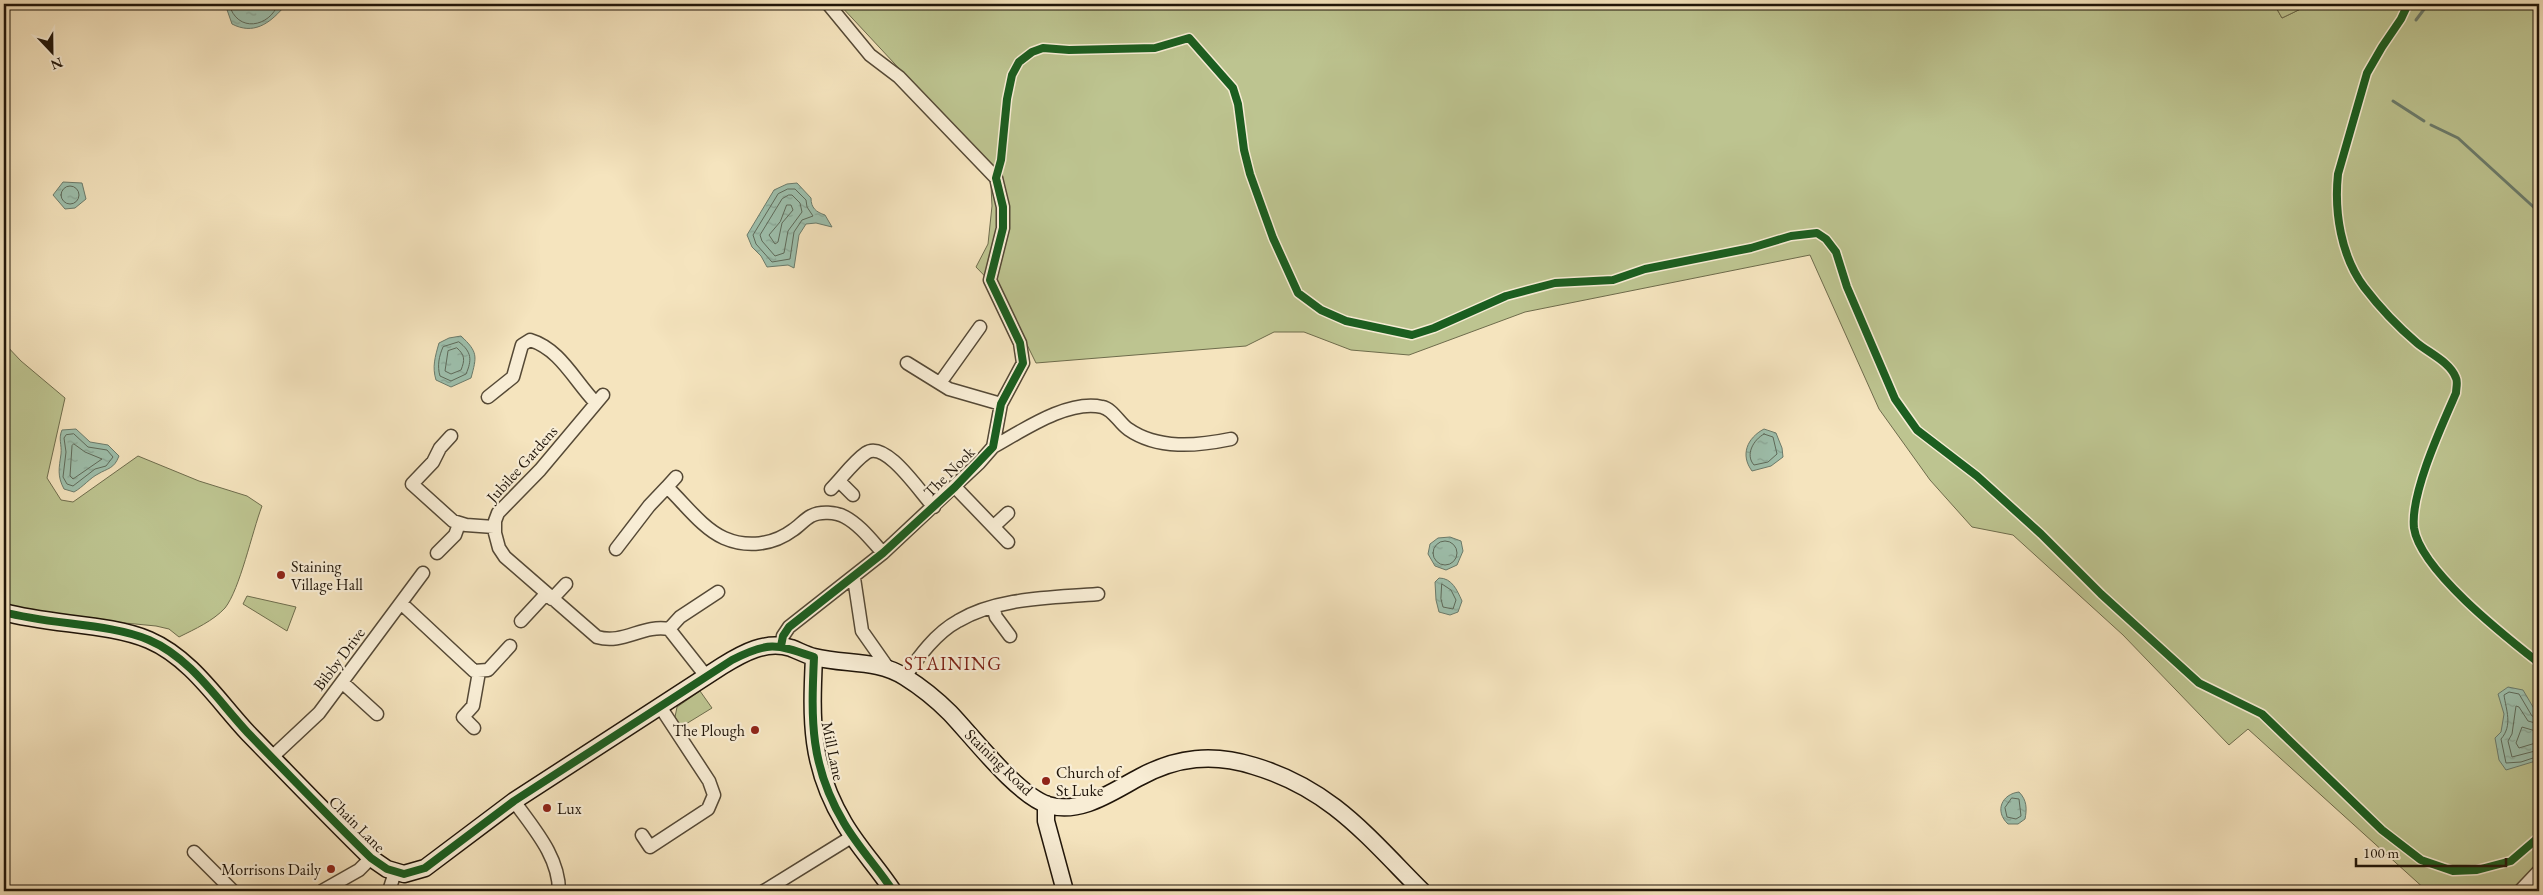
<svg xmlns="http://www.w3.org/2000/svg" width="2543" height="895" viewBox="0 0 2543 895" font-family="'EB Garamond',serif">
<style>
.green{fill:#bdc490;stroke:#6e6c4c}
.forest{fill:url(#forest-firs);stroke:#6e6c4c}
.water{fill:url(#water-ripples);stroke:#6b7b6b}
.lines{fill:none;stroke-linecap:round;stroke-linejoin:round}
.shore{stroke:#5e6a5a;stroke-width:1}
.stream{stroke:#6b7b6b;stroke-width:3}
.street-casing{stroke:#554936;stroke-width:15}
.secondary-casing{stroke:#201509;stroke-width:19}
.street{stroke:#f8edd5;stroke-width:12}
.secondary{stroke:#f8edd5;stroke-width:16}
.cycleway-casing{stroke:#f8edd5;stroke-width:11}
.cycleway{stroke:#1b5e20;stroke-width:8}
.poi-dot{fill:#8f2418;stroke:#f8edd5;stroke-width:2}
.labels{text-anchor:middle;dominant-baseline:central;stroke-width:4.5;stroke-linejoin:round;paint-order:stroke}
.street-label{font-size:16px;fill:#201509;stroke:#f8edd5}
.poi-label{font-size:16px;fill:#201509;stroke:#f8edd5;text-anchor:start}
.quarter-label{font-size:19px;letter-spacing:1px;fill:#7a1f14;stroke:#f8edd5}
</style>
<defs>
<pattern id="forest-firs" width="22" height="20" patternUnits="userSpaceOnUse" patternTransform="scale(1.25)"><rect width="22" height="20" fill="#bdc490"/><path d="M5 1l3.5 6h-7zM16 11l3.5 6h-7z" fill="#a2a87b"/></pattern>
<pattern id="water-ripples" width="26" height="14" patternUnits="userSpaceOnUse" patternTransform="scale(1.25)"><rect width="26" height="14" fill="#9dbfac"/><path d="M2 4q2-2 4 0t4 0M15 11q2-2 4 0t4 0" fill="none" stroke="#87a393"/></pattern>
</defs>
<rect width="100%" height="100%" fill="#f5e4be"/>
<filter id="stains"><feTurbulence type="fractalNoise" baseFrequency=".004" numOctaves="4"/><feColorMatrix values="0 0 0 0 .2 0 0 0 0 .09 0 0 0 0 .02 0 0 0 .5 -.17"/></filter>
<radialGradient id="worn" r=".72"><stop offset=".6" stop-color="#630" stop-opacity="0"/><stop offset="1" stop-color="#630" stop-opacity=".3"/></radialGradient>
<path class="green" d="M839 4H2274L2282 18 2311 4H2539V863L2517 891H2427L2248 729 2229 745 2123 635 2013 535 1972 527 1930 480 1879 409 1810 255 1525 312 1409 355 1351 350 1304 332H1274L1246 346 1036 363 1002 294 976 267 988 244 992 206 990 166Z
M4 343 21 361 65 398 47 478 61 500 73 502 138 456 199 481 247 496 262 506C252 532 240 589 225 608 213 621 195 629 179 637L169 629 156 626 53 616 4 604Z
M247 596 296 607 287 631 243 604Z
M700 691 712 708 681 727 675 717 677 707Z"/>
<path class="forest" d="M2274 4H2311L2282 18Z"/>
<path class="water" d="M225 4H283V8C269 24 253 35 232 24Z
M63 182 82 183 86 199 75 208 65 209 53 195Z
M797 183 811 198C811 208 816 212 825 215L832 227 816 223 806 224 799 235 794 268 788 265 767 267 761 256 752 247 747 235 774 190 787 184Z
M461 336C478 352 477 356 471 378L451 387 436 380C432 367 435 357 439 343L449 338Z
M76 429 90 442 108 445 119 456C114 469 108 468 98 474 90 478 83 487 74 492L64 489C57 476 59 468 61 454 62 444 58 439 62 430Z
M1764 429 1776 433 1782 448 1783 457 1771 466 1752 471C1740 455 1747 438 1764 429Z
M1450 537 1461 541 1463 551 1457 565 1446 570 1435 566 1428 554 1430 544 1438 538Z
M1439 578C1452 578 1457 590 1462 601L1458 612 1450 615 1439 612 1436 600 1435 582Z
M2508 687 2523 690 2536 712 2539 714V760L2506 770 2499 760 2495 738 2501 732 2504 714 2498 694Z
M2019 792C2027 800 2027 809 2025 819L2018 824H2008C1994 811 2002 794 2019 792Z"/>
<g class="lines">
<path class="shore" d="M229 4C237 34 270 27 278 4
M61 195a9 9 0 1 1 18 0a9 9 0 1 1-18 0Z
M788 189H795L806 200 807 207 813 216 802 220 794 232 790 259 772 262 756 244 753 235 778 194Z
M789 195H792L800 203 802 212 788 231 784 253 775 256 762 241 760 235 782 199Z
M787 205H791L793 210 782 223 778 242 775 244 769 235 780 222Z
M459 342C472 352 472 360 466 374L451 381 440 376C437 366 439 356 443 347Z
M457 348C465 355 465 360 461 370L451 374 445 371 448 351Z
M74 434 88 447 107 450 113 457 106 466 95 469 73 486 67 484 63 477 66 452 64 438 66 435Z
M1764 434 1773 437 1777 454 1768 462 1754 465C1745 455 1753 440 1764 434Z
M74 444 85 452 102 459 73 479 70 476 72 446Z
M1433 553a12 12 0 1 1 24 0a12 12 0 1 1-24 0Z
M1442 584 1451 590 1456 600 1453 609 1443 607 1441 599Z
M2539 718 2532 716 2519 694 2509 692 2504 695C2506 710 2513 725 2501 739L2506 763 2521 762 2539 756
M2539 724 2528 721 2519 707 2516 706 2512 734 2508 741 2512 757 2539 750
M2539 732 2522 727 2516 743 2519 748 2539 742
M2012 798 2019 799 2021 816 2016 819 2007 817 2005 808Z"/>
<path class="stream" d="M2416 20 2428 4
M2393 101 2424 121
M2431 125 2458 138 2539 212"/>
<g class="street-casing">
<path id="street" d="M907 363 949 389 1001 404
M940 383 980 327
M603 395 540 470 498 513 495 521V533L499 548 505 557 597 637C623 645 643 624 669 629
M488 397 513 377 522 345 530 340C560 349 574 380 595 402
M451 436 440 448 433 462 412 484 453 521 466 525 494 527
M993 447C1022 431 1068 399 1102 407 1113 409 1119 423 1128 429 1158 450 1197 446 1231 439
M839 481 853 495
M667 487 676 477
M955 487 1008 542
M831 489C842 478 853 462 866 453 886 439 921 494 934 507
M994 526 1008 513
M616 549 649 506 667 487C685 504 702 528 724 538 747 548 773 545 793 530 799 526 805 519 811 516 820 511 836 512 845 517 860 525 872 541 883 553
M437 553 455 535 459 524
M854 578 862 631 888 668
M552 599 566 584
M401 603 474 671 488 670 510 646
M993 607 996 617 1010 636
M521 621 546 594
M781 646 783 636 789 627 883 553 979 463 993 447 1001 404 1023 363 1020 343 990 280 1003 228V207L996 178 899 77 870 55 828 4
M706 676 669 629 680 617 718 592
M905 677C919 656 936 633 958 621 998 597 1053 598 1098 594
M343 683 377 714
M474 728 463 717 473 706 479 672
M272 757 319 713 423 573
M514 801C533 828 559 856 559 891
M642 835 650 847 708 809 714 795 709 781 661 708
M194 852 233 891
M322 891 359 870 371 858
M389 891 395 872
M764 891 853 836
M2520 891 2539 871"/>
</g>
<g class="secondary-casing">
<path id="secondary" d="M4 612C49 625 109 623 149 640 191 658 218 701 248 733 289 775 329 817 371 858L387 869 404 874 425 868 514 801 722 666C743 653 766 640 791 648 799 651 806 655 814 657 845 665 877 659 905 677 921 687 937 700 950 713 973 737 1017 795 1048 805 1081 815 1113 791 1140 777 1177 757 1213 753 1254 766 1331 789 1367 836 1422 891
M814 657C811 721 810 766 844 823 858 847 878 868 893 891
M1046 804V821L1065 891"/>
</g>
<use href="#street" class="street"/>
<use href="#secondary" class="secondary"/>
<g class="cycleway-casing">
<path id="cycleway" d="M2408 4 2401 19 2382 47 2367 73 2338 174C2334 212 2341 256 2364 287 2380 308 2397 326 2417 343 2429 353 2450 362 2456 378 2458 382 2456 389 2456 393 2442 425 2410 494 2414 528 2420 570 2506 637 2539 663
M4 612C49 625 109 623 149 640 191 658 218 701 248 733 289 775 329 817 371 858L387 869 404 874 425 868 514 801 732 660C769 641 776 644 814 657 811 721 810 766 844 823 858 847 878 868 893 891
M781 646 783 636 789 627 883 553 955 487 993 447 1001 404 1023 363 1020 343 990 280 1003 228V207L996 178 1001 160 1007 99 1012 75 1019 62 1032 52 1043 48 1069 50 1155 48 1189 38 1233 88 1238 104 1244 150 1250 174 1273 238 1298 293 1321 310 1346 321 1412 335 1434 328 1506 296 1555 283 1613 280 1645 269 1751 248 1791 236 1817 233 1826 239 1836 252 1847 287 1895 399 1917 430 1977 476 2041 534 2101 594 2199 683 2262 714 2382 830 2421 860 2453 871 2477 870 2511 861 2539 837"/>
</g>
<use href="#cycleway" class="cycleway"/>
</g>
<g class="poi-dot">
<circle cx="281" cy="575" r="5"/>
<circle cx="755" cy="730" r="5"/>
<circle cx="1046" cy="781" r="5"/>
<circle cx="547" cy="808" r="5"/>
<circle cx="331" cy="869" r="5"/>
</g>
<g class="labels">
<g class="street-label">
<text transform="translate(522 464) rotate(-48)">Jubilee Gardens</text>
<text transform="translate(949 472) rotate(-45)">The Nook</text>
<text transform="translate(339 659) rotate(-53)">Bibby Drive</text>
<text transform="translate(833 751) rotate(78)">Mill Lane</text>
<text transform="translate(999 762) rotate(44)">Staining Road</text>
<text transform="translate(357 824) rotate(45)">Chain Lane</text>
</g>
<g class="poi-label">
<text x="291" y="566">Staining<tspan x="291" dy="18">Village Hall</tspan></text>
<text x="745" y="730" text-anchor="end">The Plough</text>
<text x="1056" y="772">Church of<tspan x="1056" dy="18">St Luke</tspan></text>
<text x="557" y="808">Lux</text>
<text x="321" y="869" text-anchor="end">Morrisons Daily</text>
</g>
<g class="quarter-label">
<text x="953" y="663">STAINING</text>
</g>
</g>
<rect width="2543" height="895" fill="none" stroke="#f5e4be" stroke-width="20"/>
<rect x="5" y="5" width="2533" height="885" fill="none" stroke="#201509" stroke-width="2.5"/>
<rect x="10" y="10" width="2523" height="875" fill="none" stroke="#201509"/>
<g transform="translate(52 52) rotate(158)" stroke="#f8edd5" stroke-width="4" paint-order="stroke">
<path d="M0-4L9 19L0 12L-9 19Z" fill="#201509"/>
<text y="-8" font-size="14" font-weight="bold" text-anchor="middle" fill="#201509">N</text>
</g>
<path d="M2356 858v8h150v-8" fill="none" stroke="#201509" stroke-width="2.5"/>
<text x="2363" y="858" font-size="15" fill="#201509" stroke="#f8edd5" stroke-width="4" paint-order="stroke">100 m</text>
<rect width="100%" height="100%" filter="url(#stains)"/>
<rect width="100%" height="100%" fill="url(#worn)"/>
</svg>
